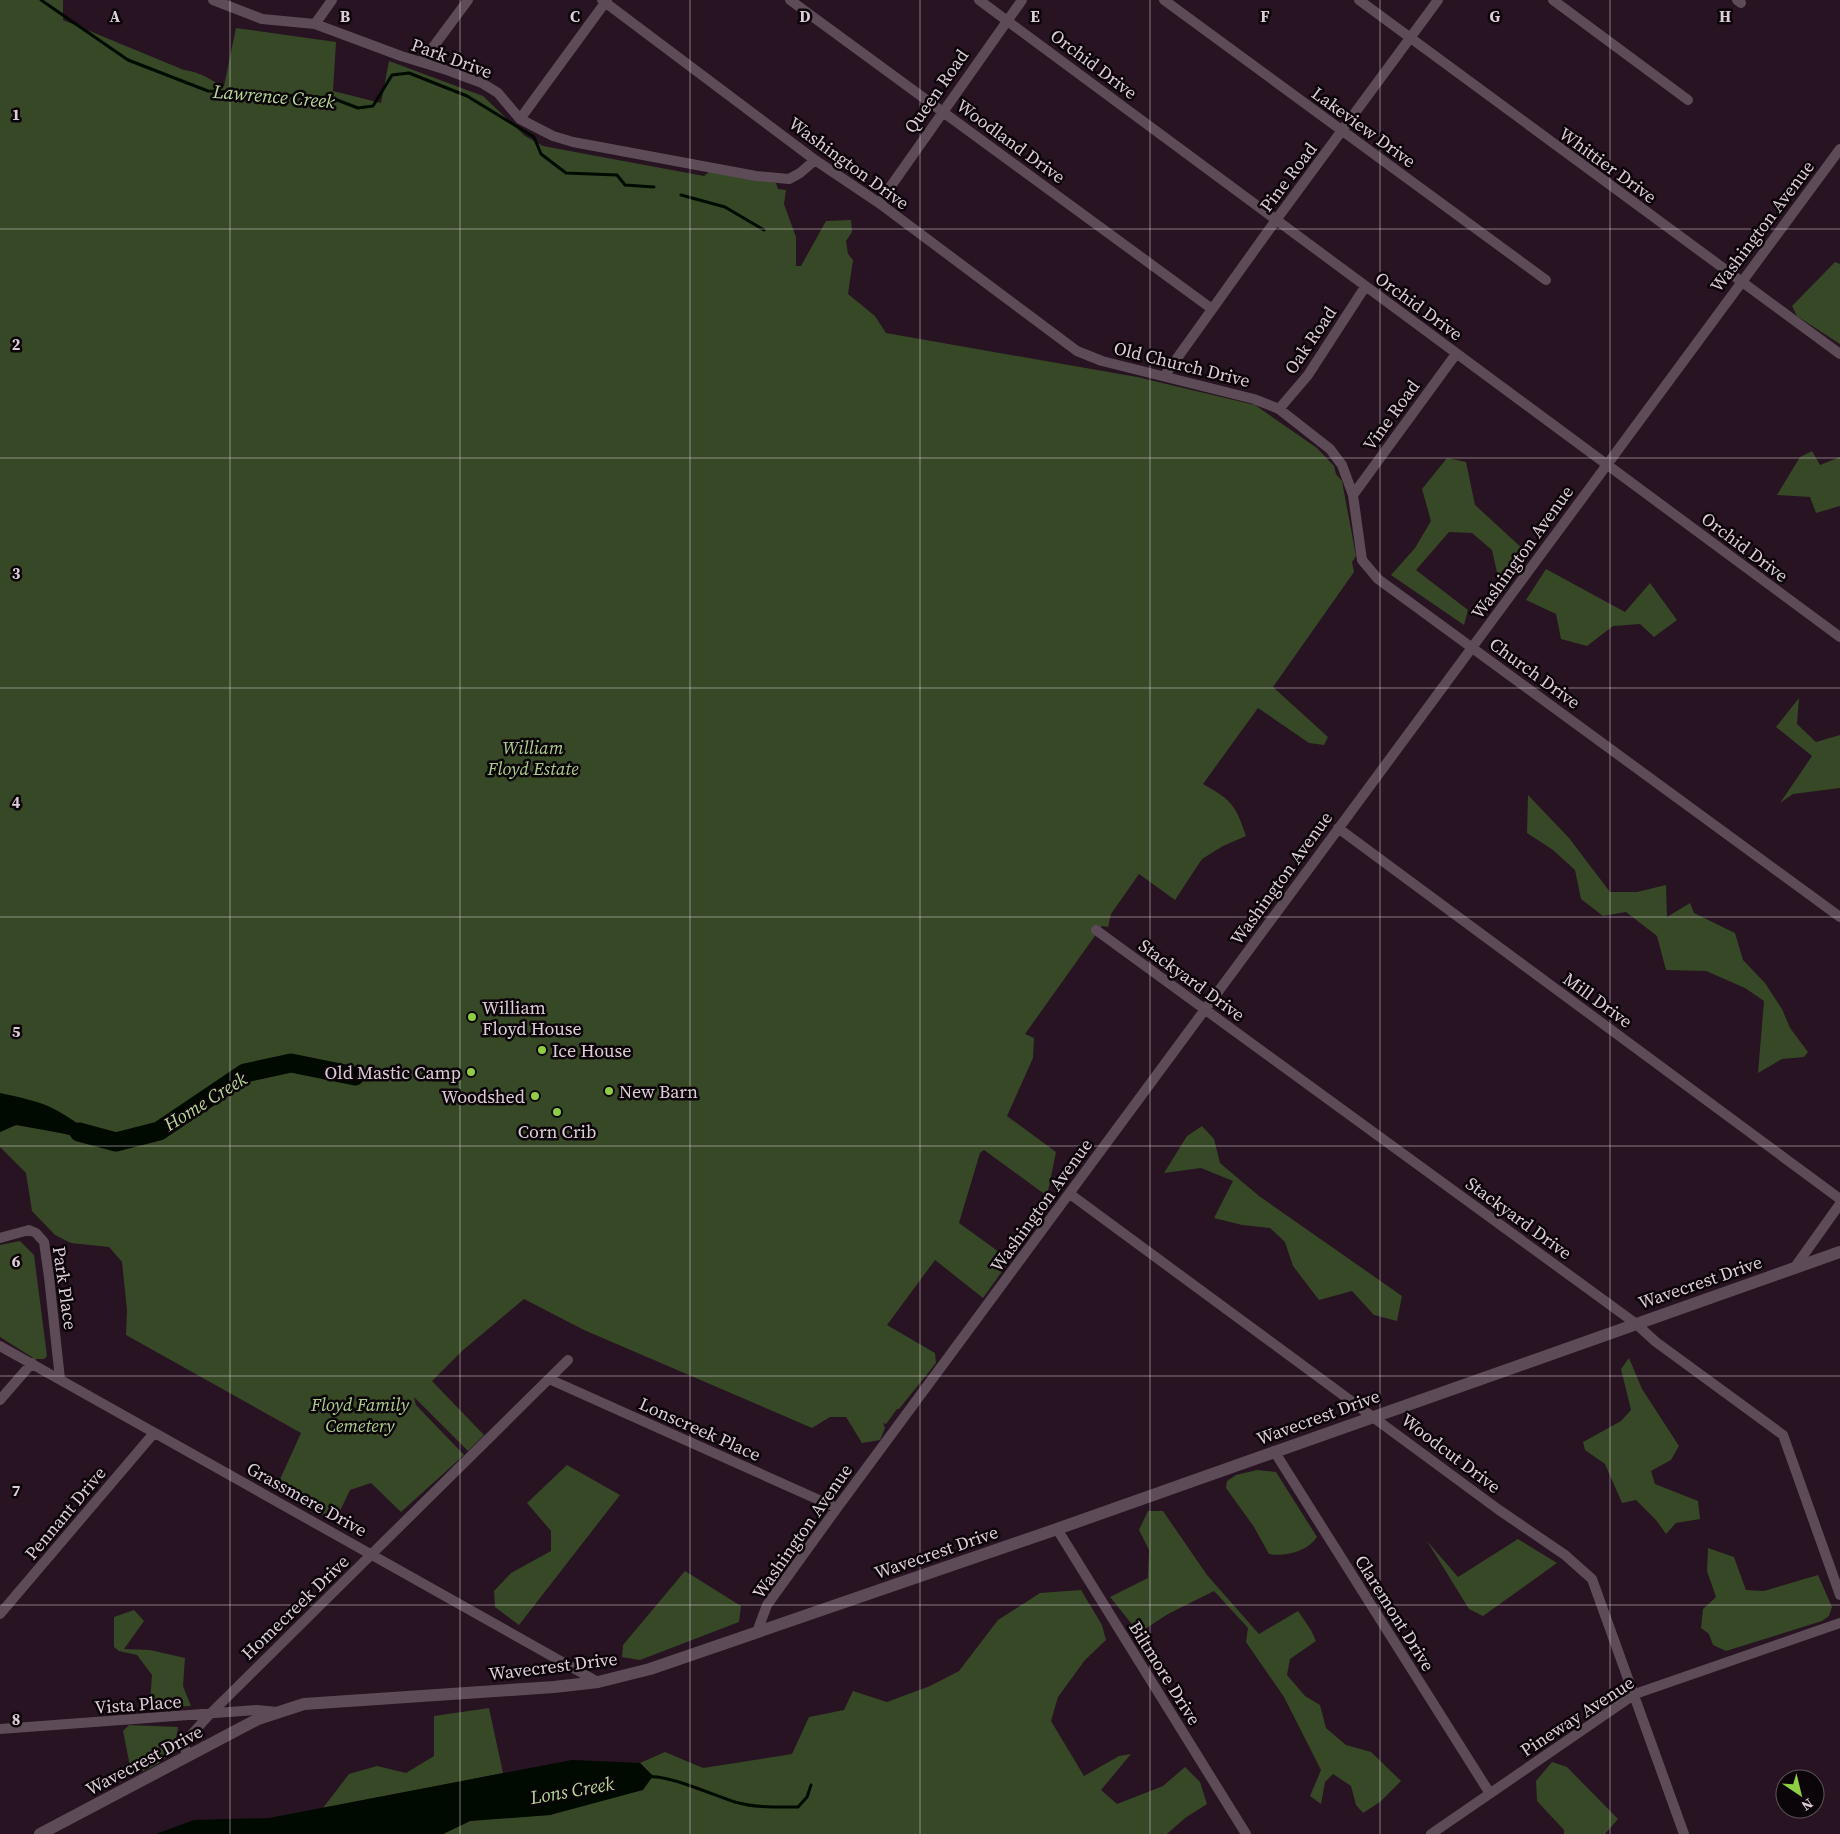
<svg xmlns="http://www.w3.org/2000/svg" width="1840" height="1834" viewBox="0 0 1840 1834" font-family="'Source Serif 4',serif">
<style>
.green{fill:#364825}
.water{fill:#010a00}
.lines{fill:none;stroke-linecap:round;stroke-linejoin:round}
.stream{stroke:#010a00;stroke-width:3}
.river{stroke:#010a00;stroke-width:19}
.minor{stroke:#5d4c57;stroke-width:10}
.tertiary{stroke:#5d4c57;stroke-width:12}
.grid{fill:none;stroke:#dccdd7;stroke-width:1;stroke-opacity:0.55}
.poi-dot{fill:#8ece43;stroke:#0b0408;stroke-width:2}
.labels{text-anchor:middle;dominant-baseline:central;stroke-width:5;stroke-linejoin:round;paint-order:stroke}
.street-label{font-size:18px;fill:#dccdd7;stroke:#0b0408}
.park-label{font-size:18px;font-style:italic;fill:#accf8d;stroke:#0b0408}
.poi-label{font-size:18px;fill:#dccdd7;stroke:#0b0408;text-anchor:start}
.water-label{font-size:19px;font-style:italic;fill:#b6d997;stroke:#0b0408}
.grid-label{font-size:16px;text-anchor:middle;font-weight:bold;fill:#dccdd7;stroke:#0b0408;stroke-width:5;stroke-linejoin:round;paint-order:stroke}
</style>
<rect width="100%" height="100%" fill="#271321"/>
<path class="green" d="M0 0H63V20L184 70C204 73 207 79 224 86L236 28 336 42 333 91 381 103 389 61 483 96 525 136 543 146 704 176 711 170 776 183 778 189 786 190 784 204 796 237V266H801L826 221 851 220 852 232 846 241 848 254 853 260 848 294 875 316 886 333 1137 377 1255 405 1317 448 1334 466 1336 474 1342 481 1356 556 1352 562 1354 572 1273 687 1328 737 1324 745 1309 743 1258 708 1203 784C1232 800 1236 806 1246 836L1223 846 1202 859 1175 900 1139 874 1111 914 1108 927 1102 926 1025 1034 1034 1038 1033 1058 1007 1116 1056 1152 1047 1196 984 1150 980 1153 959 1223 1010 1260 983 1298 935 1260 887 1325 935 1353 936 1363 899 1409H897L886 1424 883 1423 885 1428 880 1440 862 1443 846 1417H830L812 1428 584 1330 524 1299 462 1351 432 1381 484 1435 468 1451 414 1397 416 1405 464 1455 401 1512 371 1483 350 1490 340 1511 327 1517 281 1493 277 1486 301 1433 126 1335 127 1310 122 1262 109 1247 71 1243 55 1235 32 1211 26 1173 0 1147V1132C5 1130 12 1125 18 1125 47 1125 73 1141 102 1138L74 1123 0 1108Z
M1835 262 1840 264V344L1797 316 1792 306Z
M1812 451 1820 465 1840 457V506L1816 513 1810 497 1777 495 1800 457Z
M1447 458 1466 462 1475 505 1523 549 1501 590 1492 550 1472 533 1449 532 1416 570 1468 610 1464 625 1391 575 1415 548 1431 521 1422 489Z
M1546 569 1625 612 1650 583 1677 620 1654 637 1640 624 1613 626 1587 646 1561 639 1556 614 1526 600Z
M1799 698 1797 724 1816 742 1840 735V788L1793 794 1780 803 1812 756 1776 727Z
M1528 795 1569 838 1610 892H1637L1666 885 1667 917 1690 903 1694 913 1735 933 1743 960 1765 983 1782 1009 1790 1028 1808 1052 1804 1057 1782 1059 1758 1073 1764 1001 1745 988 1706 971 1666 970 1657 936 1626 912 1603 916 1581 899 1575 870 1553 850 1527 833Z
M1202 1126 1214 1139 1220 1163 1259 1196 1402 1296 1397 1321 1374 1315 1352 1291 1319 1300 1293 1266 1285 1242 1270 1228 1242 1225 1214 1218 1233 1181 1201 1168 1164 1173 1187 1136Z
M20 1241 34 1255 47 1356 44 1359H35L0 1337V1245Z
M1629 1358 1642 1389 1679 1446 1671 1460 1651 1471 1655 1484 1698 1501 1700 1519 1676 1523 1666 1534 1656 1520 1636 1500 1622 1503 1605 1464 1585 1450 1583 1442 1621 1421 1631 1410 1621 1369Z
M567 1465 620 1495 519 1625 495 1607 494 1591 511 1573 551 1551V1531L527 1503Z
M1257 1470 1276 1472 1317 1537C1308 1551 1286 1557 1269 1554L1254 1527 1226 1488 1227 1481 1236 1475Z
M1148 1511H1163L1207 1575 1259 1634 1298 1611 1311 1630 1316 1641 1290 1659 1287 1675 1305 1696 1320 1705 1326 1728 1346 1745 1371 1752 1401 1781 1380 1802 1363 1813 1356 1805 1351 1786 1333 1774 1325 1782 1321 1804 1310 1796 1321 1770 1284 1697 1246 1642 1248 1628 1214 1591 1168 1614 1139 1633 1110 1597 1148 1578 1149 1550 1139 1530Z
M1518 1539 1557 1563 1483 1616 1469 1609 1427 1541 1458 1577Z
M1708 1548 1734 1557 1746 1590 1764 1591 1818 1575 1832 1607 1829 1616 1822 1621 1726 1651 1713 1645 1709 1634 1701 1628 1703 1609 1716 1597 1707 1571Z
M685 1571 741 1606 739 1622 640 1660 622 1657 623 1645Z
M1081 1590 1102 1625 1106 1640 1085 1660 1058 1697 1051 1721 1084 1776 1119 1756 1131 1754 1101 1790 1117 1804 1163 1786 1185 1767 1200 1782 1207 1804 1185 1818 1167 1834H443L470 1821 484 1819 550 1815 653 1776 640 1763 665 1752 703 1768 792 1754 809 1717 844 1710 853 1691 887 1702 930 1686 959 1671 998 1620 1040 1593Z
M134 1610 144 1621 124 1649 150 1650 185 1658 183 1686 191 1706 158 1708 150 1702 152 1675 137 1655 119 1651 114 1647V1617Z
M489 1708 503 1773 323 1808 349 1774 377 1766 406 1773 434 1756V1716Z
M129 1725 178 1727C174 1760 159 1764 132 1776L123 1731Z
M1552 1762 1567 1767 1618 1819 1605 1834H1564V1830L1537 1801 1536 1781Z"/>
<path class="water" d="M0 1093C18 1097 40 1101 56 1110 73 1119 86 1131 103 1138L85 1140 66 1134 16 1125 0 1132Z
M572 1760 640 1763 653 1776 643 1790 550 1815 470 1821 443 1834H156L194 1820 269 1818Z"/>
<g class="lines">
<path class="stream" d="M41 0 128 60 208 91 332 98 358 108 373 106 392 75 409 73 467 96 534 137 541 154 566 173 617 175 625 185 654 187
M681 195 725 207 764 230
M649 1777C667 1774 715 1796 735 1802 755 1808 778 1807 798 1807L807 1797 811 1785"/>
<path class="river" d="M79 1132 116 1142 159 1131 245 1073 291 1063 355 1076"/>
<path class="minor" d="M213 0 262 19 315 24 401 56 447 70 482 83 498 93 520 119 553 136 573 142 756 176 789 179 800 173 815 160
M602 0 815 160 879 203 1077 351 1102 361 1254 399 1279 409 1330 449 1342 465 1353 495 1362 560 1378 579 1840 917
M790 0 1212 309
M979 0 1840 637
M1164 0 1546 280
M1359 0 1840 354
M1553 0 1688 100
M1737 0 1741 3
M315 24 332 0
M422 62 468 0
M520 119 607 0
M879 203 1022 0
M1165 375 1276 220 1438 0
M1279 409 1308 375 1365 287
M1353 495 1456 354
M1338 828 1840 1199
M1096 930 1635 1323 1656 1342 1783 1435 1840 1595
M1070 1194 1499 1510 1565 1555 1592 1579 1684 1834
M0 1238 29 1230 36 1233 44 1242 49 1277 60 1379
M1795 1267 1840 1204
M0 1346 598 1682
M549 1379 837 1508
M0 1400 32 1363
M1274 1451 1489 1792
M1057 1529 1246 1834
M0 1614 154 1433
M757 1632 767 1605 837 1508 1840 149
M0 1729 257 1710 277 1712
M187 1756 184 1743 209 1715 568 1360
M1431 1834 1635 1694 1840 1623"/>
<path class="tertiary" d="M40 1834 258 1719 304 1704 554 1687 598 1682 650 1669 1057 1529 1840 1252"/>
</g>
<path class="grid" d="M230 0V1834M460 0V1834M690 0V1834M920 0V1834M1150 0V1834M1380 0V1834M1610 0V1834M0 229H1840M0 458H1840M0 688H1840M0 917H1840M0 1146H1840M0 1376H1840M0 1605H1840"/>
<g class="poi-dot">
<circle cx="472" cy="1017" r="5"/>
<circle cx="542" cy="1050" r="5"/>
<circle cx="471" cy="1072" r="5"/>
<circle cx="609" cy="1091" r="5"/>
<circle cx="535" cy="1096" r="5"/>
<circle cx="557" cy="1112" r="5"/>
</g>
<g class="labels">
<g class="street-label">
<text transform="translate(452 58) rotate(20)">Park Drive</text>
<text transform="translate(1094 64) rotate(37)">Orchid Drive</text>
<text transform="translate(936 91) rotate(-55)">Queen Road</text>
<text transform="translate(1364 127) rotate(36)">Lakeview Drive</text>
<text transform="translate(1011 141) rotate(36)">Woodland Drive</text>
<text transform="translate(849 163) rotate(36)">Washington Drive</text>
<text transform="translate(1608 165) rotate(36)">Whittier Drive</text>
<text transform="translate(1288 177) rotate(-53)">Pine Road</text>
<text transform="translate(1762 226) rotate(-53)">Washington Avenue</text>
<text transform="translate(1419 306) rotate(36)">Orchid Drive</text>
<text transform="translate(1310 340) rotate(-56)">Oak Road</text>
<text transform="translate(1182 364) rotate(14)">Old Church Drive</text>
<text transform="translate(1391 415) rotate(-54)">Vine Road</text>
<text transform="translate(1745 547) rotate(37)">Orchid Drive</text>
<text transform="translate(1522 552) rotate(-54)">Washington Avenue</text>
<text transform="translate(1535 673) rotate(36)">Church Drive</text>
<text transform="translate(1281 878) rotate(-54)">Washington Avenue</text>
<text transform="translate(1192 980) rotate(36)">Stackyard Drive</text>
<text transform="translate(1598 1000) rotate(36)">Mill Drive</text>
<text transform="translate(1041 1205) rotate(-54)">Washington Avenue</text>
<text transform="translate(1519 1218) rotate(36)">Stackyard Drive</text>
<text transform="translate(1700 1282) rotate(-19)">Wavecrest Drive</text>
<text transform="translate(65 1288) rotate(82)">Park Place</text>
<text transform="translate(1318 1417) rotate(-20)">Wavecrest Drive</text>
<text transform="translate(700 1429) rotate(24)">Lonscreek Place</text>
<text transform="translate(1451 1453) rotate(37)">Woodcut Drive</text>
<text transform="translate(307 1499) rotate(29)">Grassmere Drive</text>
<text transform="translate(65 1513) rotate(-50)">Pennant Drive</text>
<text transform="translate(802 1531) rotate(-55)">Washington Avenue</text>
<text transform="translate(936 1552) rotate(-19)">Wavecrest Drive</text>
<text transform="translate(295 1607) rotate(-44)">Homecreek Drive</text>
<text transform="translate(1395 1613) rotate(58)">Claremont Drive</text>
<text transform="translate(553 1666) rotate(-7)">Wavecrest Drive</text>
<text transform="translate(1165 1673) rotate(58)">Biltmore Drive</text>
<text transform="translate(138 1704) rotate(-4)">Vista Place</text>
<text transform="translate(1577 1716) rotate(-33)">Pineway Avenue</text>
<text transform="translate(144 1760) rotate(-28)">Wavecrest Drive</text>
</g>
<g class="park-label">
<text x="533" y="747">William<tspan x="533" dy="21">Floyd Estate</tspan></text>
<text x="360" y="1404">Floyd Family<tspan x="360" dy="21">Cemetery</tspan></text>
</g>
<g class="poi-label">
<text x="482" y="1007">William<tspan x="482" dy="21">Floyd House</tspan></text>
<text x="552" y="1050">Ice House</text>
<text x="461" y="1072" text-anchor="end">Old Mastic Camp</text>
<text x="619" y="1091">New Barn</text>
<text x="525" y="1096" text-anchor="end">Woodshed</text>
<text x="557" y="1131" text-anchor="middle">Corn Crib</text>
</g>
<g class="water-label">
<text transform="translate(274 96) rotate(5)">Lawrence Creek</text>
<text transform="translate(205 1101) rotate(-32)">Home Creek</text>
<text transform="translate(572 1790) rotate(-10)">Lons Creek</text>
</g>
</g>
<g class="grid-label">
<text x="115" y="22">A</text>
<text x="345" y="22">B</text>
<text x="575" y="22">C</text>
<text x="805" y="22">D</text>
<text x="1035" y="22">E</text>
<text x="1265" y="22">F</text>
<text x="1495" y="22">G</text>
<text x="1725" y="22">H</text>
<text x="16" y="120">1</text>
<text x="16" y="350">2</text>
<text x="16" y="579">3</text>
<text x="16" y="808">4</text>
<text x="16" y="1037">5</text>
<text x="16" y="1267">6</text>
<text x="16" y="1496">7</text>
<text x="16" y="1725">8</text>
</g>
<g transform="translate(1800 1794) rotate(145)"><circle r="24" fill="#0b0408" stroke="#5f545b"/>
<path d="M0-4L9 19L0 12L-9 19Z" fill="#8ece43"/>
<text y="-8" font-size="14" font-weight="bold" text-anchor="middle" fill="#dccdd7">N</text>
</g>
</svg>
